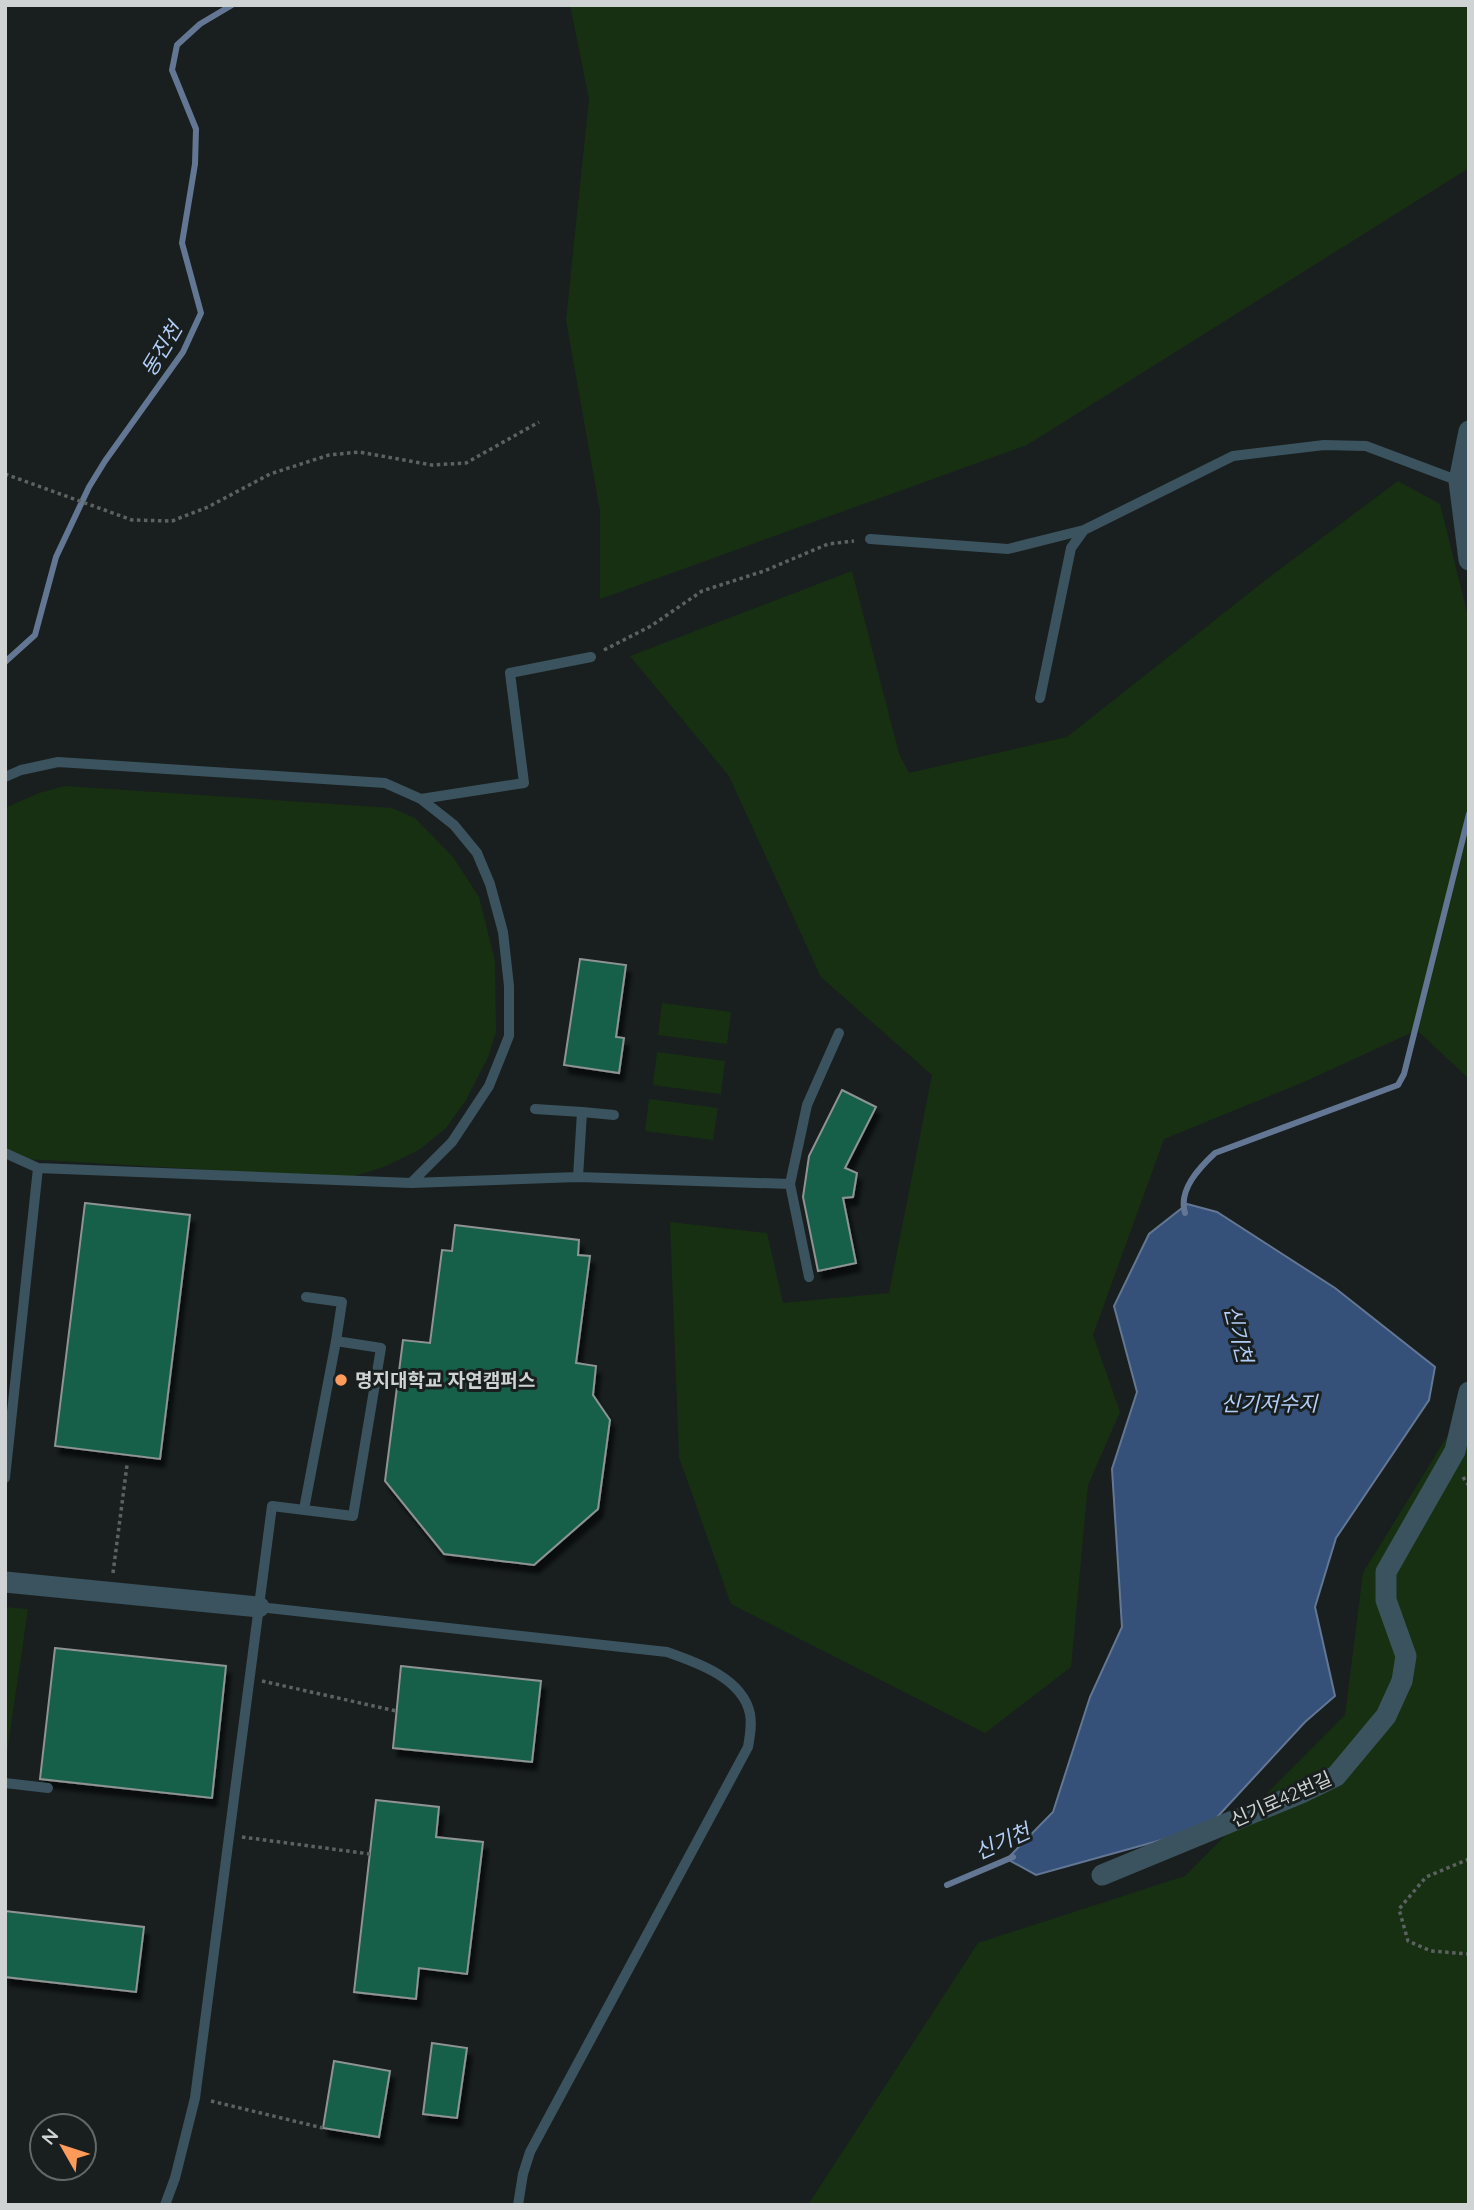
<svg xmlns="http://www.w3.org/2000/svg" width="1474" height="2210" viewBox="0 0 1474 2210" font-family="Quicksand,'Noto Sans KR',sans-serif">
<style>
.green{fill:#173012}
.water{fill:#355079;stroke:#637794;stroke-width:2}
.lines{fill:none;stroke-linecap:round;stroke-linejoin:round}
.stream{stroke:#637794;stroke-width:6}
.building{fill:#185e4a;stroke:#8e9492;stroke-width:2;filter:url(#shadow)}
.path{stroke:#5c6161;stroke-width:3.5;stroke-dasharray:3.5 3.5;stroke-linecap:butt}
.lane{stroke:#3b535e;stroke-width:10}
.street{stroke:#3b535e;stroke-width:21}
.poi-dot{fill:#ff9b5a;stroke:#191f1f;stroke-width:2.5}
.labels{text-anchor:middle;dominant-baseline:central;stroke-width:6;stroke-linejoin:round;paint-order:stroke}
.poi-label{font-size:19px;font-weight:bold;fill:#cfd3d3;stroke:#191f1f;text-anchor:start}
.street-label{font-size:19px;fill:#cfd3d3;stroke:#191f1f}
.water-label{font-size:21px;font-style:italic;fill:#b3cef6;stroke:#191f1f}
</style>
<defs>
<filter id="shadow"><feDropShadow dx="4.5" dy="8" stdDeviation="2" flood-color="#0009"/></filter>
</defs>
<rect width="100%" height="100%" fill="#191f1f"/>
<path class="green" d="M570 5H1469V168L1027 445 600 599V511L566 320 589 99Z
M1398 481 1440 504 1469 620V1079L1417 1030 1306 1081 1164 1139 1093 1335 1120 1412 1088 1485 1071 1667 985 1733 731 1604 679 1457 670 1222 767 1233 783 1303 889 1293 932 1075 821 977 729 776 630 656 852 571 899 754 909 773 1067 737 1267 579Z
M65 786 392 808 415 818 453 857 479 897 495 961 496 1032 488 1057 466 1100 446 1128 419 1150 386 1166 349 1178 25 1159 5 1147V808L39 793Z
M662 1003 731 1012 727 1044 658 1035Z
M657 1052 725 1061 721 1094 653 1085Z
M649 1099 718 1108 713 1140 645 1131Z
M1469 1401V2205H808L978 1943 1185 1876 1345 1715 1363 1573Z
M5 1607 28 1609 5 1767Z"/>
<path class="water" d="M1187 1204 1217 1212 1335 1288 1435 1367 1429 1400 1336 1538 1315 1607 1335 1696 1305 1722 1208 1827 1036 1875 1007 1859 1053 1812 1090 1697 1122 1627 1112 1469 1137 1392 1114 1306 1149 1234Z"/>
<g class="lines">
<path class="stream" d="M5 662 35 635 56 557 89 487 105 461 183 352 201 313 182 243 195 164 196 129 172 70 177 45 200 24 232 5
M1185 1213C1178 1190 1199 1168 1215 1153L1398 1085 1404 1074 1469 814
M947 1885 1013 1857"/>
</g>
<path class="building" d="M580 959 626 965 616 1037 624 1038 619 1073 564 1065Z
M842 1090 876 1107 845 1168 857 1173 853 1197 843 1198 856 1263 818 1271 803 1197 809 1156Z
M85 1203 190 1215 160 1459 55 1446Z
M455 1225 579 1240 578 1255 590 1256 576 1363 596 1366 593 1395 610 1420 598 1509 534 1565 444 1554 385 1481 403 1340 430 1343 442 1250 452 1251Z
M55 1648 226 1666 212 1798 40 1779Z
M401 1666 541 1681 532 1762 393 1748Z
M376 1800 439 1807 436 1837 483 1842 467 1974 419 1968 416 1999 354 1992Z
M5 1911 144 1927 136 1992 5 1977Z
M432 2043 467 2048 457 2118 423 2114Z
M334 2061 390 2071 379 2137 323 2128Z"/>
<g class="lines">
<path class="path" d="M5 474 132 520 172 521 208 507 270 474 329 455 359 452 432 465 466 463 539 422
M604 650 651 626 702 591 764 571 828 544 854 541
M1463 1477 1469 1486
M113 1573 127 1465
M1469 1624V1631
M262 1681 396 1711
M242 1837 370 1854
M1469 1859 1426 1877 1399 1909 1408 1941 1431 1951 1469 1954
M211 2101 323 2128"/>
<path class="lane" d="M870 539 1008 549 1084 530
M1040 698 1071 548 1084 530 1233 456 1324 445 1366 446 1459 481
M5 777 21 770 58 762 385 783 421 799 454 825 477 853 490 884 503 932 509 986V1036L489 1086 452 1142 411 1183 38 1168 5 1153
M421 799 524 783 510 673 591 657
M535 1109 582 1112 578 1177
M582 1112 614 1115
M411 1183 578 1177 790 1184 807 1105 839 1033
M790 1184 809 1277
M306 1297 342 1302 336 1341
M5 1478 38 1168
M259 1607 667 1652C696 1662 743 1678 750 1714 752 1725 750 1736 748 1747L530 2152 523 2174 518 2205
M5 1783 48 1788
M165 2205 175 2178 195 2098 272 1506 353 1516 381 1348 336 1341 304 1509"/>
<path class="street" d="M1469 431 1459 481 1469 560
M5 1582 259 1607
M1102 1875 1301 1793 1336 1776 1386 1716 1402 1681 1406 1656 1386 1600V1572L1455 1451 1469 1392"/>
</g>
<circle class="poi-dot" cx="341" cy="1380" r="7"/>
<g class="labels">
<g class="poi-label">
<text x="355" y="1380">명지대학교 자연캠퍼스</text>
</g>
<g class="street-label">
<text transform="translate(1281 1799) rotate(-24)">신기로42번길</text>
</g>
<g class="water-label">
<text transform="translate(161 349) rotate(-59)">동진천</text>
<text transform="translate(1239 1334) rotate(76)">신기천</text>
<text x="1269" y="1403">신기저수지</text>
<text transform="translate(1002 1841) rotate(-24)">신기천</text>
</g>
</g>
<rect width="1474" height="2210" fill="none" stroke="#cfd3d3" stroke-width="14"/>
<g transform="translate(63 2147) rotate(309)"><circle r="33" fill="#191f1f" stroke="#626767" stroke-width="2"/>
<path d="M0-5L12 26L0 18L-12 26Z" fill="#ff9b5a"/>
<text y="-10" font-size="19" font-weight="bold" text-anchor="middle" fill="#cfd3d3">N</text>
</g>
</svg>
